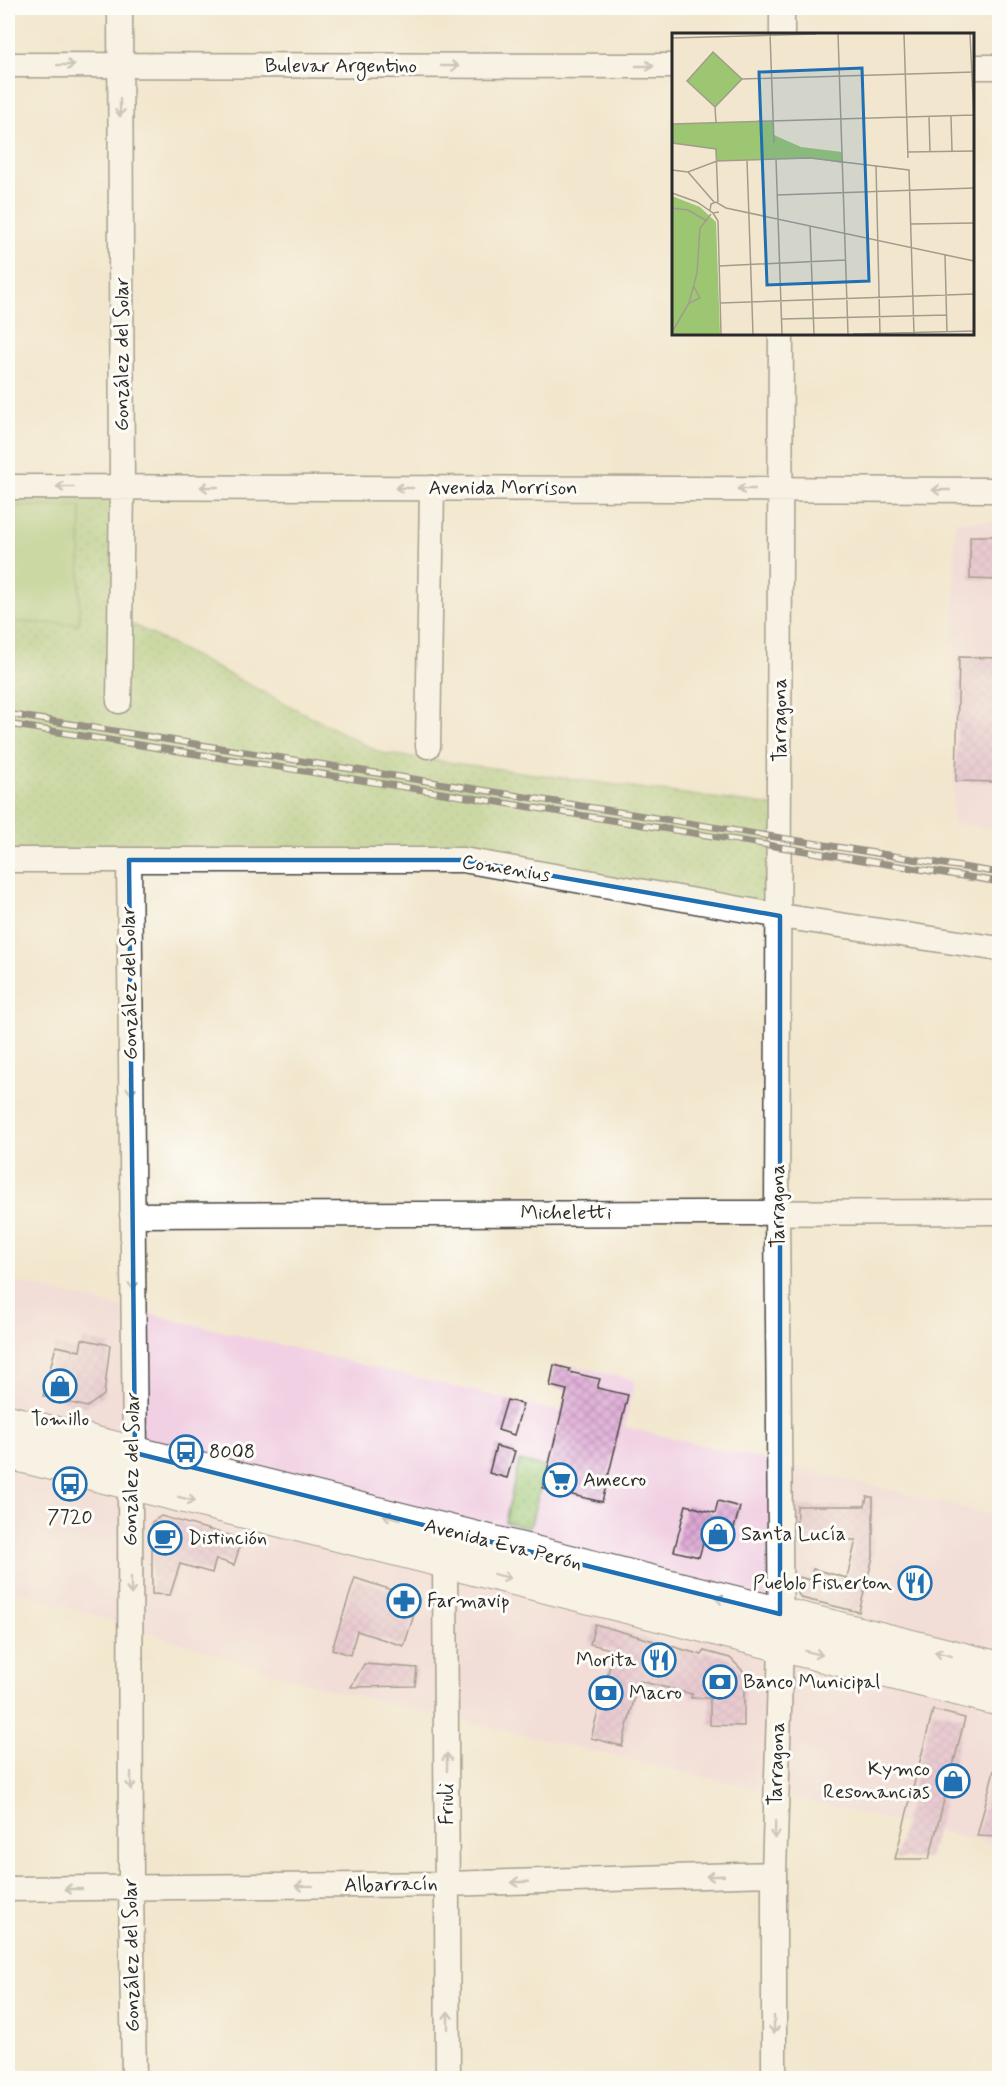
<svg xmlns="http://www.w3.org/2000/svg" width="1007" height="2086" viewBox="0 0 1007 2086" font-family="Mynerve,sans-serif">
<style>
.built{fill:#f1d0e3}
.grass{fill:url(#grass-dots);stroke:#64784e;stroke-width:1.5}
.pitch{fill:#9cc672;stroke:#64784e;stroke-width:1.5}
.building{fill:url(#building-cross-hatch)}
.lines{fill:none;stroke-linecap:round;stroke-linejoin:round}
.minor-casing{stroke:#494743;stroke-width:27}
.major-casing{stroke:#494743;stroke-width:34}
.minor{stroke:#fff;stroke-width:24}
.major{stroke:#fff;stroke-width:32}
.rail-casing{stroke:#2b2b2b;stroke-width:7}
.rail{stroke:#fdfcf7;stroke-width:4.5;stroke-dasharray:14;stroke-linecap:butt}
.oneway{stroke:#a0a0a0}
.marked{fill:none;stroke:#1f6fb2;stroke-width:4.5;stroke-linejoin:round}
.labels{text-anchor:middle;dominant-baseline:central;stroke-width:6;stroke-linejoin:round;paint-order:stroke}
.street-label{font-size:20px;fill:#2b2b2b;stroke:#fdfcf7}
.poi-label{font-size:20px;fill:#2b2b2b;stroke:#fdfcf7;text-anchor:start}
.inset-road{fill:none;stroke:#a29c8d;stroke-width:1.5}
.view{fill:#1f6fb2;fill-opacity:0.15;stroke:#1f6fb2;stroke-width:3}
.inset-edge{fill:none;stroke:#2b2b2b;stroke-width:3}
</style>
<defs>
<pattern id="grass-dots" width="8" height="8" patternUnits="userSpaceOnUse" patternTransform="scale(1.5)"><rect width="8" height="8" fill="#9cc672"/><path d="M2 2h.1M6 6h.1" fill="none" stroke="#7fa15e" stroke-width="1.8" stroke-linecap="round"/></pattern>
<pattern id="building-cross-hatch" width="8" height="8" patternUnits="userSpaceOnUse" patternTransform="scale(1.5)"><rect width="8" height="8" fill="#dea8d6"/><path d="M0 0l8 8M0 8l8-8" fill="none" stroke="#b489ae"/></pattern>
</defs>
<rect width="100%" height="100%" fill="#fdfcf7"/>
<filter id="ink" filterUnits="userSpaceOnUse"><feTurbulence type="fractalNoise" baseFrequency=".0167" numOctaves="2"/><feDisplacementMap in="SourceGraphic" scale="12" xChannelSelector="R" yChannelSelector="G"/><feConvolveMatrix kernelMatrix="1 2 1 2 8 2 1 2 1" color-interpolation-filters="sRGB"/></filter>
<filter id="wash" filterUnits="userSpaceOnUse"><feTurbulence type="fractalNoise" baseFrequency=".008" numOctaves="4" result="noise"/><feDisplacementMap in="SourceGraphic" scale="24" xChannelSelector="R" yChannelSelector="G"/><feGaussianBlur stdDeviation="1.35" result="paint"/><feColorMatrix in="noise" values="0 0 0 0 0 0 0 0 0 0 0 0 0 0 0 0 0 1.4 0 .05"/><feComposite in="paint" operator="in"/></filter>
<g filter="url(#wash)">
<rect width="100%" height="100%" fill="#f2e7ce"/>
<path class="built" d="M955 521H999V830L953 824Z
M8 1280 561 1412 573 1365 635 1380 625 1427 999 1516V1846L319 1687 8 1588Z"/>
<path class="grass" d="M8 487H122L120 618 381 753 780 807V916L463 860H8Z
M519 1461 545 1467 530 1528 505 1522Z"/>
<path class="pitch" d="M8 506 81 507 79 624 8 622Z"/>
<g id="blocks">
<path class="building" d="M970 536H999V580L970 579Z
M959 657 999 658 998 782 956 781Z
M82 1339 110 1345 104 1395 87 1407 43 1396 56 1346 80 1351Z
M554 1365 570 1369 569 1372 600 1379 597 1388 628 1395 602 1502 543 1488 567 1390 550 1386Z
M507 1400 523 1404 514 1435 498 1430Z
M496 1446 515 1451 507 1478 489 1473Z
M867 1497H873V1557L859 1612 801 1598 795 1589V1576L810 1580 813 1569 847 1578 856 1540H796L797 1506H865Z
M718 1501 740 1507 731 1539H714L713 1543 704 1540 699 1557 674 1551 686 1505 715 1513Z
M161 1516 242 1539 234 1565 216 1559 212 1573 180 1564 170 1595 152 1594V1522Z
M355 1578 419 1599 404 1646 357 1631 350 1655 332 1649Z
M595 1624 702 1655 704 1651 730 1658 744 1672V1726L710 1725V1698H691L692 1694 639 1681 622 1746 591 1738 614 1650 590 1644Z
M364 1664 417 1668 415 1686 351 1687Z
M933 1710 965 1718 929 1859H895Z
M994 1770 999 1771V1837L977 1836Z"/>
</g>
</g>
<g filter="url(#ink)">
<use href="#blocks" fill-opacity="0" stroke="#494743" stroke-width="1.5"/>
<g class="lines">
<g class="minor-casing">
<path id="minor" d="M782 34V8
M8 65 674 66
M972 67H1000
M8 487 1000 490
M119 701 122 487 120 8
M428 746 432 488
M8 860H463L780 916 1000 949
M129 860 135 1453 130 1485 131 1889 134 2078
M132 1215 1000 1212
M443 1546 445 1562 448 2078
M8 1889 447 1884 774 1874
M774 2078V1874L781 1645 777 1213 781 333"/>
</g>
<g class="major-casing">
<path id="major" d="M8 1421 1000 1668
M8 1453 1000 1700"/>
</g>
<use href="#minor" class="minor"/>
<use href="#major" class="major"/>
<g class="rail-casing">
<path id="rail" d="M8 714 1000 873
M8 724 1000 882"/>
</g>
<use href="#rail" class="rail"/>
</g>
<defs><path id="oneway-shaft" d="M-6 0H5M1.5-3L5.5 0L1.5 3" fill="none" stroke-width="1.6" stroke-linecap="round" stroke-linejoin="round" transform="scale(1.5)"/></defs>
<g class="oneway">
<use href="#oneway-shaft" transform="translate(66 65)"/>
<use href="#oneway-shaft" transform="translate(450 66)"/>
<use href="#oneway-shaft" transform="translate(645 66)"/>
<use href="#oneway-shaft" transform="translate(120 108) rotate(90)"/>
<use href="#oneway-shaft" transform="translate(65 487) rotate(-180)"/>
<use href="#oneway-shaft" transform="translate(209 487) rotate(-180)"/>
<use href="#oneway-shaft" transform="translate(404 488) rotate(-180)"/>
<use href="#oneway-shaft" transform="translate(746 489) rotate(-180)"/>
<use href="#oneway-shaft" transform="translate(941 490) rotate(-180)"/>
<use href="#oneway-shaft" transform="translate(131 1086) rotate(89)"/>
<use href="#oneway-shaft" transform="translate(133 1281) rotate(89)"/>
<use href="#oneway-shaft" transform="translate(187 1499) rotate(14)"/>
<use href="#oneway-shaft" transform="translate(392 1517) rotate(-166)"/>
<use href="#oneway-shaft" transform="translate(502 1576) rotate(14)"/>
<use href="#oneway-shaft" transform="translate(131 1586) rotate(90)"/>
<use href="#oneway-shaft" transform="translate(724 1600) rotate(-166)"/>
<use href="#oneway-shaft" transform="translate(814 1653) rotate(14)"/>
<use href="#oneway-shaft" transform="translate(943 1654) rotate(-166)"/>
<use href="#oneway-shaft" transform="translate(447 1762) rotate(-90)"/>
<use href="#oneway-shaft" transform="translate(131 1781) rotate(90)"/>
<use href="#oneway-shaft" transform="translate(775 1830) rotate(92)"/>
<use href="#oneway-shaft" transform="translate(715 1876) rotate(178)"/>
<use href="#oneway-shaft" transform="translate(520 1882) rotate(178)"/>
<use href="#oneway-shaft" transform="translate(304 1886) rotate(179)"/>
<use href="#oneway-shaft" transform="translate(73 1889) rotate(-180)"/>
<use href="#oneway-shaft" transform="translate(448 2020) rotate(-90)"/>
<use href="#oneway-shaft" transform="translate(774 2025) rotate(90)"/>
</g>
</g>
<path d="M0 0H1007V2086H0ZM129 860H463L780 916V1614L135 1453Z" fill="#f2e7ce" fill-opacity=".55" fill-rule="evenodd"/>
<path class="marked" d="M129 860H463L780 916V1614L135 1453Z"/>
<defs>
<g id="shop-ring" transform="scale(1.725)"><circle r="9.5" fill="#fdfcf7" stroke="#1f6fb2" stroke-width="1.5"/><path d="M-5-2.5h2.3a2.7 3.5 0 0 1 5.4 0H5L5.5 6h-11ZM-1.5-2.5h3a1.5 2.3 0 0 0-3 0Z" fill="#1f6fb2"/></g>
<g id="bus-ring" transform="scale(1.725)"><circle r="9.5" fill="#fdfcf7" stroke="#1f6fb2" stroke-width="1.5"/><path d="M-5-6H5V4H4V6H2V4H-2V6H-4V4H-5ZM-3.5-4V0h7V-4ZM-3.5 1.2v1.5H-2V1.2ZM2 1.2v1.5H3.5V1.2Z" fill="#1f6fb2"/></g>
<g id="supermarket-ring" transform="scale(1.725)"><circle r="9.5" fill="#fdfcf7" stroke="#1f6fb2" stroke-width="1.5"/><path d="M-6-5.5h2.5l.6 2H6L4.5 2H-2.5L-4.4-4H-6ZM-1.5 3.2a1.3 1.3 0 1 0 .1 0ZM3 3.2a1.3 1.3 0 1 0 .1 0Z" fill="#1f6fb2"/></g>
<g id="cafe-ring" transform="scale(1.725)"><circle r="9.5" fill="#fdfcf7" stroke="#1f6fb2" stroke-width="1.5"/><path d="M-5.5-4.5H6V0H3Q3 3.5 0 3.5H-2.5Q-5.5 3.5-5.5 0ZM3-3.2v2h1.7v-2ZM-6 4.5H4V6H-6Z" fill="#1f6fb2"/></g>
<g id="restaurant-ring" transform="scale(1.725)"><circle r="9.5" fill="#fdfcf7" stroke="#1f6fb2" stroke-width="1.5"/><path d="M-5-6h1v4h1v-4h1v4h1v-4h1v5L-1.5 .5V6h-2V.5L-5-1ZM5-6V6H3V1.5H1.5Q1.5-4 5-6Z" fill="#1f6fb2"/></g>
<g id="pharmacy-ring" transform="scale(1.725)"><circle r="9.5" fill="#fdfcf7" stroke="#1f6fb2" stroke-width="1.5"/><path d="M-2-6h4v4h4v4h-4v4h-4v-4h-4v-4h4Z" fill="#1f6fb2"/></g>
<g id="bank-ring" transform="scale(1.725)"><circle r="9.5" fill="#fdfcf7" stroke="#1f6fb2" stroke-width="1.5"/><path d="M-6-4H6V4H-6ZM0-2.3a2.3 2.3 0 1 0 0 4.6a2.3 2.3 0 1 0 0-4.6Z" fill="#1f6fb2"/></g>
</defs>
<g fill-rule="evenodd">
<use href="#shop-ring" x="60" y="1386"/>
<use href="#bus-ring" x="186" y="1452"/>
<use href="#supermarket-ring" x="560" y="1480"/>
<use href="#bus-ring" x="70" y="1484"/>
<use href="#shop-ring" x="718" y="1534"/>
<use href="#cafe-ring" x="165" y="1538"/>
<use href="#restaurant-ring" x="915" y="1583"/>
<use href="#pharmacy-ring" x="404" y="1601"/>
<use href="#restaurant-ring" x="659" y="1660"/>
<use href="#bank-ring" x="720" y="1682"/>
<use href="#bank-ring" x="606" y="1693"/>
<use href="#shop-ring" x="953" y="1781"/>
</g>
<g class="labels">
<g class="street-label">
<text x="341" y="66">Bulevar Argentino</text>
<text transform="translate(122 354) rotate(-90)">González del Solar</text>
<text x="503" y="488">Avenida Morrison</text>
<text transform="translate(780 720) rotate(-90)">Tarragona</text>
<text transform="translate(506 869) rotate(9)">Comenius</text>
<text transform="translate(130 983) rotate(-91)">González del Solar</text>
<text transform="translate(778 1206) rotate(-90)">Tarragona</text>
<text x="566" y="1213">Micheletti</text>
<text transform="translate(132 1469) rotate(-89)">González del Solar</text>
<text transform="translate(503 1545) rotate(14)">Avenida Eva Perón</text>
<text transform="translate(777 1764) rotate(-88)">Tarragona</text>
<text transform="translate(447 1804) rotate(-90)">Friuli</text>
<text transform="translate(391 1885) rotate(-1)">Albarracín</text>
<text transform="translate(132 1955) rotate(-91)">González del Solar</text>
</g>
<g class="poi-label">
<text x="60" y="1419" text-anchor="middle">Tomillo</text>
<text x="209" y="1452">8008</text>
<text x="583" y="1480">Amecro</text>
<text x="70" y="1517" text-anchor="middle">7720</text>
<text x="741" y="1534">Santa Lucía</text>
<text x="188" y="1538">Distinción</text>
<text x="892" y="1583" text-anchor="end">Pueblo Fisherton</text>
<text x="427" y="1601">Farmavip</text>
<text x="636" y="1660" text-anchor="end">Morita</text>
<text x="743" y="1682">Banco Municipal</text>
<text x="629" y="1693">Macro</text>
<text x="930" y="1769" text-anchor="end">Kymco<tspan x="930" dy="23">Resonancias</tspan></text>
</g>
</g>
<g transform="translate(672 33)">
<rect width="302" height="302" fill="#f2e7ce"/>
<path d="M102 88V102L129 114 170 119V130L138 125 45 128 43 116 0 110V91Z" fill="#9cc672"/>
<path d="M41 19 70 46 43 74 15 48ZM0 103 63 110 60 127H49L51 111 0 107Z" fill="#9cc672"/>
<path d="M79 96a9 9 0 1 1 18 0a9 9 0 1 1-18 0ZM0 163 28 174 44 189 48 301H0Z" fill="#9cc672"/>
<path class="inset-road" d="M98 1 102 110M166 1 176 301M232 1 236 125M298 1 302 87M0 5 144 1M70 46 302 39M43 74 15 48 41 19 70 46 43 74 44 90M257 83 258 119M279 83 280 118M0 91 302 82M0 110 44 116 46 169M236 119 302 118M104 126 110 301M75 127 81 301M204 133 208 301M0 137 16 139 45 128 138 125 237 137 242 301M16 139 42 169M0 160 25 169 41 180 47 179M105 162 302 155M0 175 16 177 35 188M38 178 39 171 44 169 54 175 302 228M41 180 46 188 49 301M239 191 302 190M138 193 142 301M273 222 275 300M47 233 173 227M17 270 28 265 22 254M48 270 302 261M110 286 275 282M0 299 17 270 25 240 28 195 39 181M181 301 302 298"/>
<path class="view" d="M190 35 197 248 95 252 87 39Z"/>
<rect width="302" height="302" class="inset-edge"/>
</g>
<rect width="1007" height="2086" fill="none" stroke="#fdfcf7" stroke-width="30"/>
</svg>
